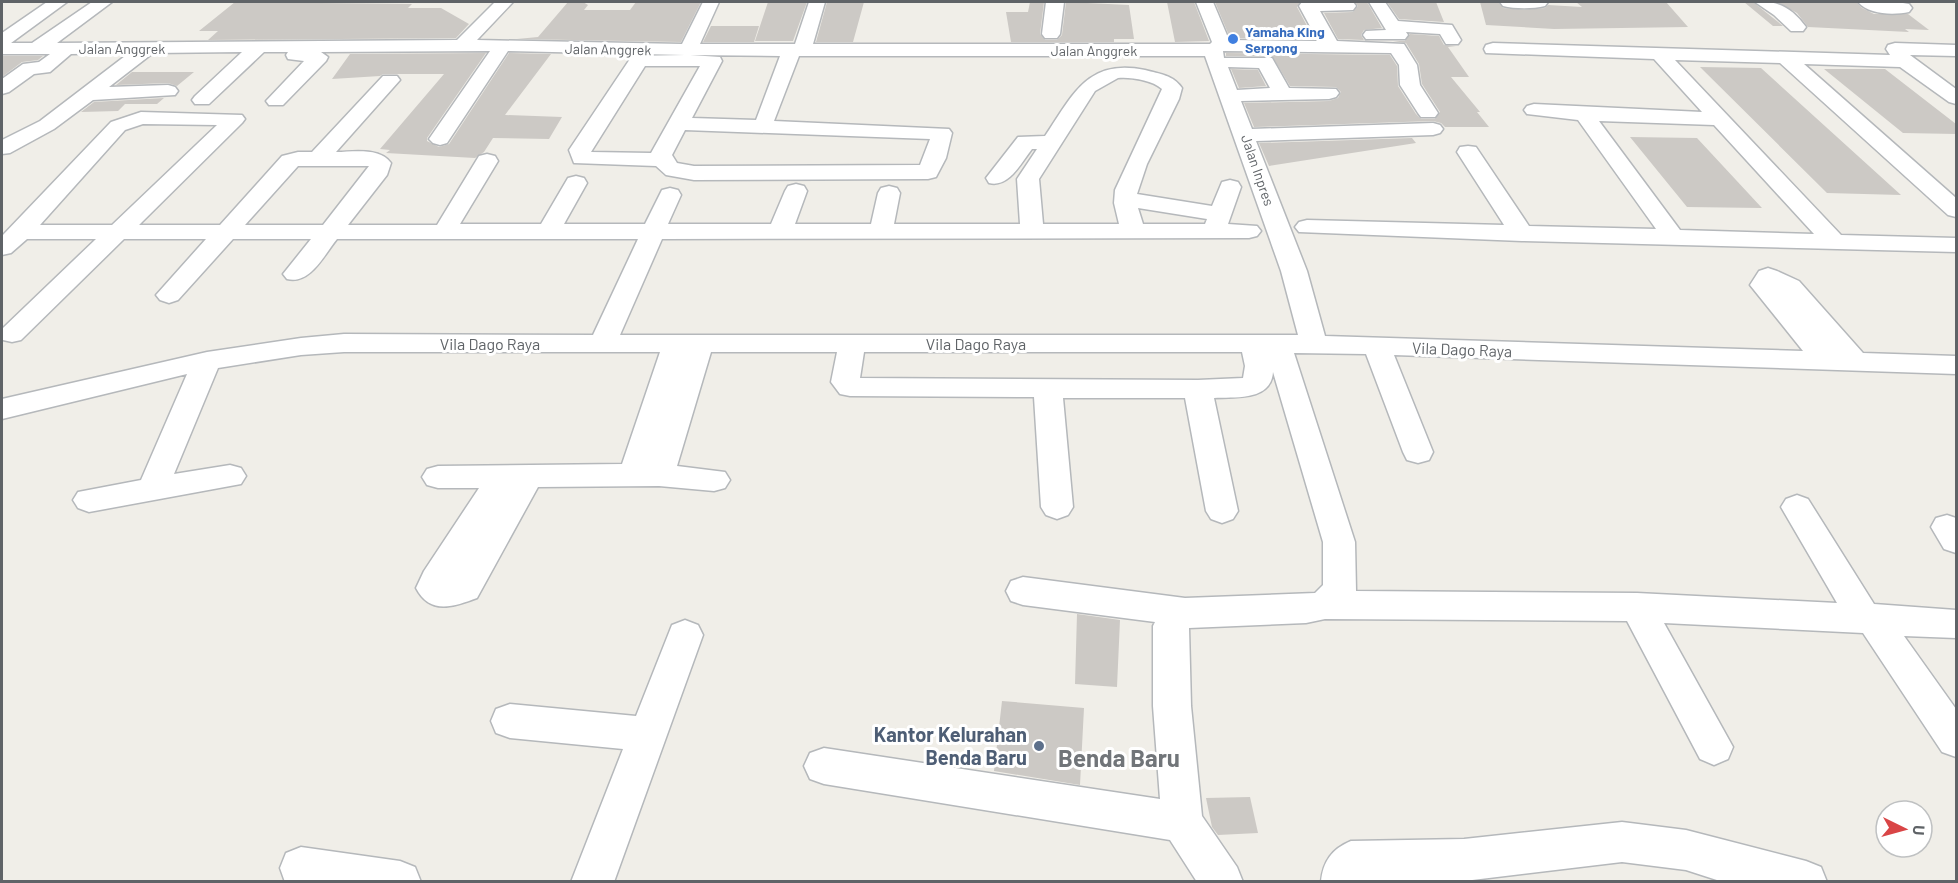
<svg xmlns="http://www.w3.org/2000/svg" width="1958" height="883" viewBox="0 0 1958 883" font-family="Barlow,sans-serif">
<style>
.building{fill:#ccc9c5}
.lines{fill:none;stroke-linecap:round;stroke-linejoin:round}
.street-casing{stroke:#b5b8bb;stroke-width:3}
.street{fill:#fff;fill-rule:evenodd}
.shop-dot{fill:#3f7fe0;stroke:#fff;stroke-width:2}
.service-dot{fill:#5c6f8a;stroke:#fff;stroke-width:2}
.labels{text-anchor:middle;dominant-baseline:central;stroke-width:6;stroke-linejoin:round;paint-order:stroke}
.far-shop-label{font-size:14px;font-weight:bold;fill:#366cbe;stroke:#fff;text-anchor:start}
.far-street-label{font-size:14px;fill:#5f6367;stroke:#fff}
.street-label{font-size:16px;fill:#5f6367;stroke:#fff}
.near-service-label{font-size:20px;font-weight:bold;fill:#4e5e75;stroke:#fff;text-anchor:end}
.near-quarter-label{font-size:24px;font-weight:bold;fill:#717579;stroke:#fff}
</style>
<rect width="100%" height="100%" fill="#f0eee8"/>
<path class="building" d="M235 2 412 4 408 8H441L469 24 456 38 208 40 218 31H199Z
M568 2H583L588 5 584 10H630L636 2H701L681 42 517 39 538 37Z
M768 2H807L793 41H755Z
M827 2H864L853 42H816Z
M1030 2H1044L1040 34 1045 40H1057L1062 35 1066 2 1129 5 1134 39H1114V42H1011L1006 12H1028Z
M1167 2H1194L1209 41 1175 42Z
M1215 2H1300L1297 7 1314 39 1230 38Z
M1355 2H1367L1382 28 1364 30 1361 35 1364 40 1338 39 1324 13 1353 12 1358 6Z
M1387 2H1436L1444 22 1399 19Z
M1480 2H1498L1503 8 1524 10 1545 8 1548 5 1582 7 1576 2H1666L1688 27 1554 29 1486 25Z
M1744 2H1753L1783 26H1773Z
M1777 2H1856L1862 8 1874 14H1908L1929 30 1905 29 1909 32 1808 27 1797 13Z
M711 26H759L754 42H703Z
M1410 34 1439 36 1444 45 1456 46 1448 47 1469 77H1451L1480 112H1477L1489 127H1445L1441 123 1433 121 1254 127 1244 103 1329 101 1338 98 1341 92 1336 87 1290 86 1272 56H1226V53L1390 55 1397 66 1398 86 1416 114 1421 119H1435L1440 112 1422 84 1419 64 1406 43 1393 41H1405Z
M486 53 427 138V141L439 147 449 144 509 53 551 54 505 115 562 117 549 139 493 138 484 152 475 158 386 153 390 150 380 149 444 74H383L380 76 332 79 350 54Z
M2 56H43L38 60 22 62 2 77Z
M1700 67 1761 68 1901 195 1827 193Z
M1231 69 1258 70 1266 86 1239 88Z
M1824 69H1885L1956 124V134L1903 133Z
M132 72H194L177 86 168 83 116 85Z
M164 98 157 104H125L118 111 81 112 94 102Z
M1630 137 1697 138 1762 208 1687 207Z
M1412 138 1416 143 1269 166 1259 143Z
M1077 614 1120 620 1117 687 1075 684Z
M1002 701 1084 708 1080 785 994 771Z
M1250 797 1258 833 1218 835 1212 827 1206 798Z"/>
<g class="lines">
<g class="street-casing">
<path id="street" d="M47 2H67L11 43H32L92 2H112L57 43 457 40 495 2H513L477 40 682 44 703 2H719L700 44H795L809 2H825L813 44H1210L1212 42 1196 2H1213L1229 40 1318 41 1299 6 1302 2H1353L1356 6 1353 10 1320 11 1337 41 1404 44 1417 65 1420 85 1438 113 1435 117H1421L1418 113 1400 85 1399 65 1391 53 1223 51 1224 58H1272L1289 88 1336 89 1339 93 1336 97 1329 99 1241 101 1252 129 1433 123 1440 125 1443 129 1440 133 1433 135 1256 141 1307 271 1325 336 1803 351 1750 285 1759 271 1768 268 1777 271 1799 281 1863 353 1956 356V374L1394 355 1433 452 1429 460 1418 463 1407 460 1403 452 1366 354 1294 353 1355 542 1356 591 1637 593 1837 603 1781 507 1786 499 1797 495 1808 499 1874 604 1956 610V638L1904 636 1956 709V757L1942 752 1863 633 1664 623 1733 747 1728 759 1714 765 1700 759 1627 621 1325 619 1306 623 1189 628 1191 706 1202 816 1237 867 1243 882H1197L1170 840 824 784 810 779 804 766 810 753 824 748 1160 799 1153 706V626L1155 622 1023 605 1011 601 1006 591 1011 581 1023 577 1185 598 1315 593 1323 585V542L1273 372C1271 401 1236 397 1214 398L1238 511 1233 519 1222 523 1211 519 1206 511 1185 398H1063L1073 507 1068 515 1057 519 1046 515 1041 507 1034 397 850 396 840 394 831 382 837 352H711L677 466 725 472 730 480 725 488 714 491 659 486 538 487 477 598C453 607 430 615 416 588L424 571 479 488H438L427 485 422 477 427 469 438 466 622 464 660 352H344L301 355 218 368 174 474 230 465 241 468 246 476 241 484 89 512 78 508 73 500 78 492 141 480 187 374 2 419V399L207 352 301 338 344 334 593 335 638 239H337C324 255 310 285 287 279L283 274 311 239H233L178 300 169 303 160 300 156 295 206 239H124L21 340 12 342 3 340V328L96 239H27L11 253 2 255V236L111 122 141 112 242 115 245 119 242 123 139 225H220L282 156 298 152H312L383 76H397L400 80 336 152C353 152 380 147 391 163L387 175 348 225H437L479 156 487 154 495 156 498 161 460 224H541L568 178 576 176 584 178 587 183 564 224H645L662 190 670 188 678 190 681 195 668 224H771L785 191 788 186 796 184 804 186 807 191 795 224H871L878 193 881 188 889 186 897 188 900 193 894 224H1020L1017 179 1037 149H1032C1021 163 1009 188 989 183L986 178 1018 137 1045 136C1073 95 1087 58 1145 70 1160 74 1173 75 1182 88L1179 99 1147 164 1137 194 1212 206 1222 182 1230 180 1238 182 1241 187 1228 224 1257 226 1261 231 1257 236 1249 238 662 239 620 335H1298L1281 271 1205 56H799L774 121 949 129 952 133 946 158 936 177 928 179 694 180 666 175 656 166 574 163 569 150 632 56 685 55 508 51 447 143 440 145 433 143 429 139 490 51 321 52 328 57 326 61 283 105H269L266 101 304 61 288 59 286 55 288 52H264L209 104H195L192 100 195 96 242 52 153 53 109 87 168 85 175 87 178 91 175 95 93 100 54 129 10 153 2 154V140L40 121 129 53 71 54 50 72 34 74 9 92 2 94V79L23 64 39 62 50 54H2V33ZM690 55 780 56 756 120 692 118 722 61 720 57ZM645 66H700L651 153 591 152ZM1228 67 1259 68 1270 88 1237 90ZM1118 78C1131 77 1152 80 1162 89L1115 190 1114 203 1119 224H1043L1039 179 1095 91ZM143 124 217 125 112 225H40L125 130ZM685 130 930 139 920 165 694 166 677 163 672 155ZM298 166H369L323 225H245ZM1138 208 1207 219 1205 224H1143ZM864 352H1242L1245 366 1243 378 1198 380 860 378Z
M1046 2H1064L1060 34 1057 38H1045L1042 34Z
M1369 2H1385L1398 21 1452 25 1461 40 1458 44H1446L1440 34 1406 32 1408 35 1405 39H1366L1363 35 1366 31 1386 30Z
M1500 2H1548L1545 6C1533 9 1515 9 1503 6Z
M1755 2C1778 0 1792 8 1806 27L1803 31H1791L1774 15Z
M1858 2 1903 3 1909 4 1912 8 1909 12C1894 15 1869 15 1858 2Z
M1493 43 1890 55 1886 49 1888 45 1895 43 1956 45V56L1910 55 1956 89V104L1949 102 1900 67 1804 64 1956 198V217L1948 215 1780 63 1675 60 1841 235 1956 238V252L1522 241 1299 232 1295 227 1299 222 1307 220 1504 225 1457 152 1460 147 1468 146 1476 147 1529 226 1656 229 1578 120 1527 114 1524 110 1527 106 1534 104 1702 112 1654 59 1486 53 1484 49 1486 45ZM1599 121 1714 125 1814 234 1680 230Z
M1947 515 1956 518V553L1944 549 1931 527 1936 518Z
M685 620 698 625 703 635 614 882H571L623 749 510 738 496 733 491 721 496 709 510 704 636 716 672 625Z
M1622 822 1686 830 1806 861 1821 867 1827 882H1723L1686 870 1622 862 1464 881 1321 882C1323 861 1332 849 1351 841L1464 839Z
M301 847 400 861 415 867 421 882H285L280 868 286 853Z"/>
</g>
<use href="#street" class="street"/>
</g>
<circle class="shop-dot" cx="1233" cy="39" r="6"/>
<circle class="service-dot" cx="1039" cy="746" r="6"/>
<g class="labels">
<g class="far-shop-label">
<text x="1245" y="31">Yamaha King<tspan x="1245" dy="16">Serpong</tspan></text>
</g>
<g class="far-street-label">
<text x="122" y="48">Jalan Anggrek</text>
<text transform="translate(608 49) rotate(1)">Jalan Anggrek</text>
<text x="1094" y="50">Jalan Anggrek</text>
<text transform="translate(1258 170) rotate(71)">Jalan Inpres</text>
</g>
<g class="street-label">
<text x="490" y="343">Vila Dago Raya</text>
<text x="976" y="343">Vila Dago Raya</text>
<text transform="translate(1462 349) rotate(2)">Vila Dago Raya</text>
</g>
<g class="near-service-label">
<text x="1027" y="734">Kantor Kelurahan<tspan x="1027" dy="23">Benda Baru</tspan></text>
</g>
<g class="near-quarter-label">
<text x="1119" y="757">Benda Baru</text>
</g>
</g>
<rect width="1958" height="883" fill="none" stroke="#5f6367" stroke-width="6"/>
<g transform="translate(1904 829) rotate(95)"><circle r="28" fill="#ffffff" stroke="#bfc1c2" stroke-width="1.5"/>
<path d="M0-4.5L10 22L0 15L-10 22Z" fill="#d94546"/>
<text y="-9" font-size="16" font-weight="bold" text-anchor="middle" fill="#5f6367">U</text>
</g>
</svg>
